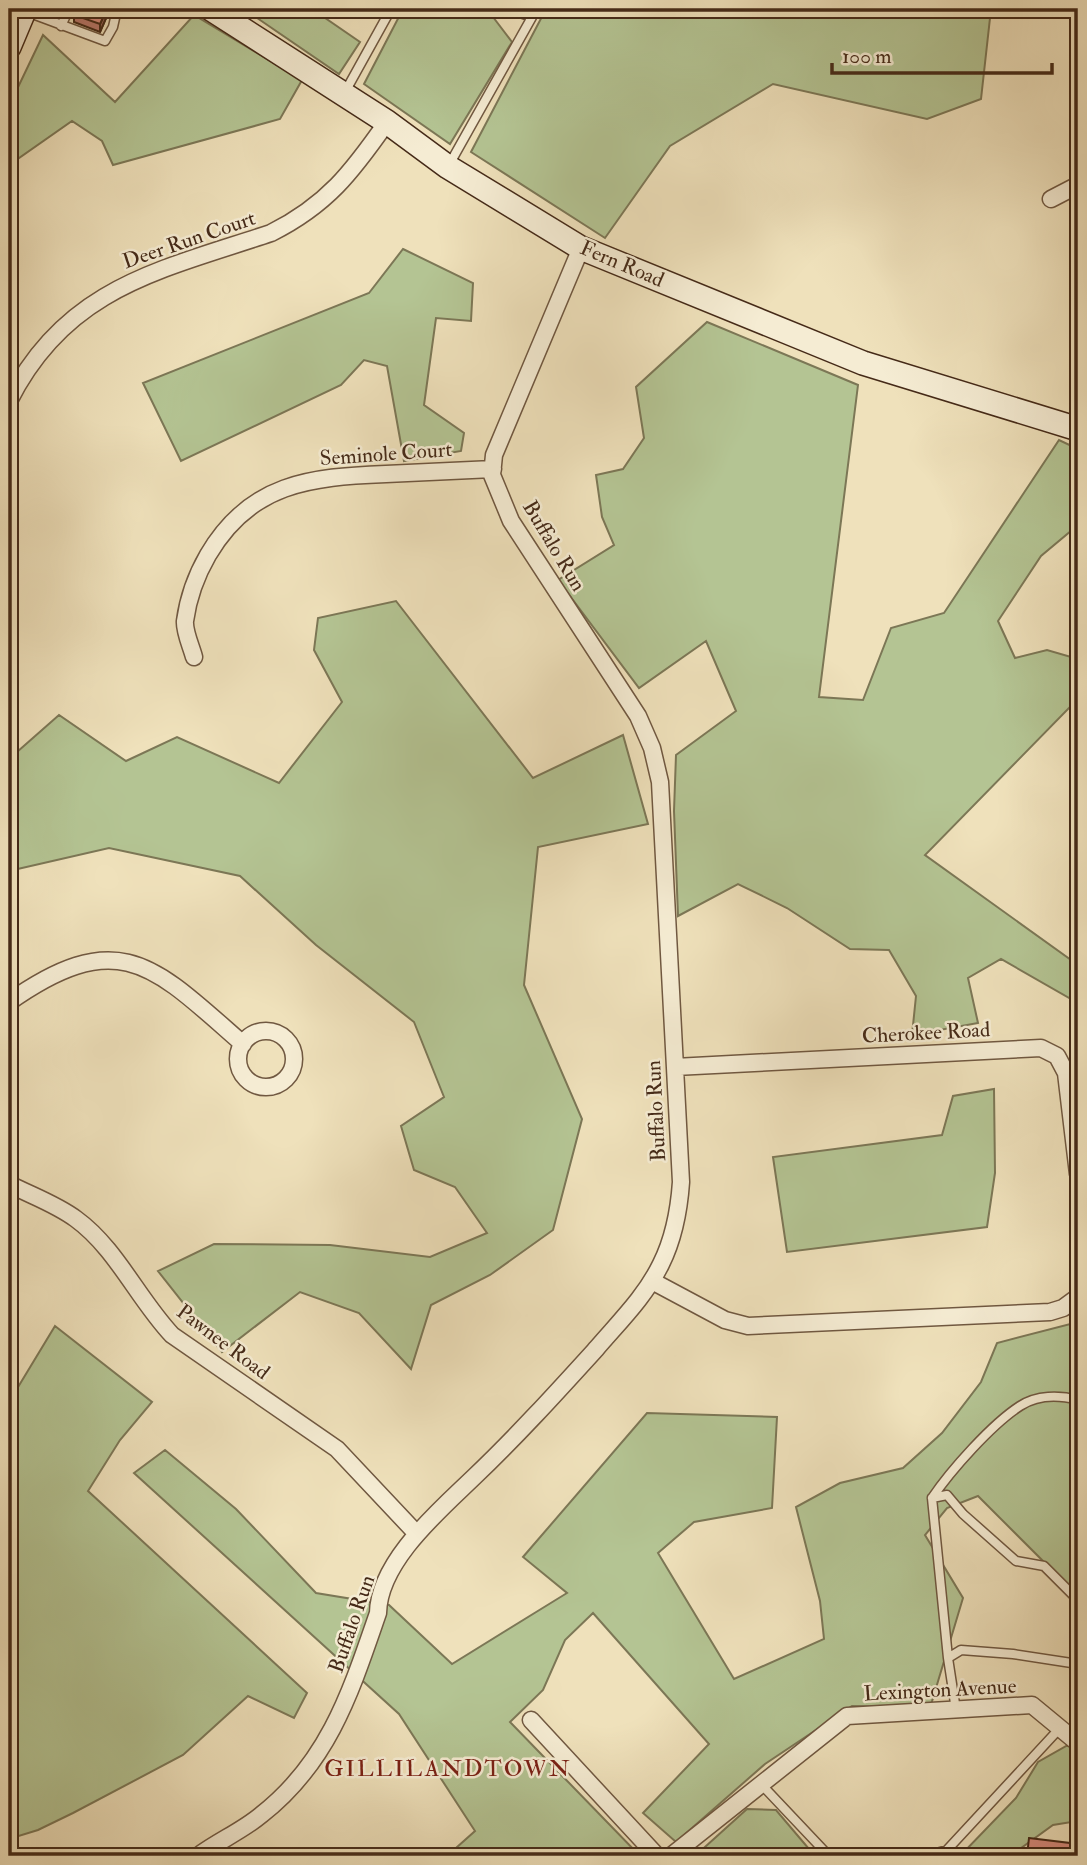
<svg xmlns="http://www.w3.org/2000/svg" width="1087" height="1865" viewBox="0 0 1087 1865" font-family="'IM FELL Double Pica',serif">
<style>
.green{fill:#b4c493;stroke:#7c7756;stroke-width:2}
.lines{fill:none;stroke-linecap:round;stroke-linejoin:round}
.lane-casing{stroke:#705841;stroke-width:11}
.street-casing{stroke:#705841;stroke-width:19}
.secondary-casing{stroke:#452a18;stroke-width:26}
.lane{stroke:#f5ecd3;stroke-width:8}
.street{stroke:#f5ecd3;stroke-width:16}
.secondary{stroke:#f5ecd3;stroke-width:23}
.wall{fill:#b9786c;stroke:#452a18;stroke-width:2}
.shaded-wall{fill:#966158;stroke:#452a18;stroke-width:2}
.building{fill:#d78b7d;stroke:#452a18;stroke-width:2}
.labels{text-anchor:middle;dominant-baseline:central;stroke-width:5;stroke-linejoin:round;paint-order:stroke}
.street-label{font-size:21px;fill:#452a18;stroke:#f5ecd3}
.neighbourhood-label{font-size:23px;letter-spacing:2px;fill:#7a1f14;stroke:#f5ecd3}
</style>
<rect width="100%" height="100%" fill="#efe1bb"/>
<filter id="stains"><feTurbulence type="fractalNoise" baseFrequency=".00286" numOctaves="4"/><feColorMatrix values="0 0 0 0 .2 0 0 0 0 .09 0 0 0 0 .02 0 0 0 .5 -.17"/></filter>
<radialGradient id="worn" r=".72"><stop offset=".6" stop-color="#630" stop-opacity="0"/><stop offset="1" stop-color="#630" stop-opacity=".3"/></radialGradient>
<path class="green" d="M244 9H312L360 42 339 74Z
M403 9H471L493 17 512 42 450 144 364 84Z
M546 9H991L981 99 927 119 773 84 670 146 605 238 471 152Z
M194 15 302 80 280 119 113 165 102 141 72 121 9 165V106L43 35 115 102Z
M403 249 473 283 471 321 436 318 424 405 464 433 461 451 404 461 387 366 364 360 341 385 181 461 143 383 369 293Z
M707 322 858 385 819 697 863 700 891 628 944 613 1059 440 1078 449V525L1041 556 998 621 1015 658 1047 650 1078 659V685L1070 707 925 855 1078 965V1003L1001 959 968 978 978 1023 912 1035 916 996 889 950 850 949 787 908 738 884 678 916 674 811 676 755 736 711 706 641 639 688 558 580 614 545 602 517 596 475 623 469 644 438 636 387Z
M396 601 533 778 623 735 648 824 538 847 524 985 582 1119 553 1230 490 1275 431 1305 411 1369 359 1313 300 1292 222 1352 158 1271 214 1244 330 1245 430 1257 487 1233 455 1187 414 1170 401 1126 444 1097 414 1022 316 945 240 876 109 848 9 871V752H17L59 715 126 761 177 737 279 783 342 702 314 650 318 618Z
M994 1089 995 1173 987 1227 787 1252 773 1157 942 1135 953 1096Z
M1078 1322V1596L978 1496 947 1508 925 1535 963 1598 930 1708 852 1706 765 1764 676 1842 643 1813 709 1744 593 1613 565 1640 543 1690 510 1722 640 1856H447L475 1831 399 1714 134 1473 165 1450 236 1509 316 1593 389 1605 452 1664 567 1593 523 1557 647 1413 777 1417 772 1508 694 1522 658 1553 734 1679 824 1639 820 1601 796 1507 840 1483 903 1468 942 1433 981 1382 997 1343Z
M55 1326 152 1402 120 1440 88 1491 307 1693 294 1718 248 1696 183 1755 73 1813 38 1830 9 1839V1402Z
M1068 1745 1078 1754V1821L1053 1825 1010 1856H960L1016 1798 1038 1762Z
M747 1809 776 1810 815 1856H695Z"/>
<g class="lines">
<g class="lane-casing">
<path id="lane" d="M27 12 105 41 113 27 117 9
M61 26 69 9
M345 92 391 9
M449 165 532 17 508 9
M932 1498C951 1470 992 1424 1020 1406 1037 1395 1059 1395 1078 1400
M948 1658 932 1498 947 1495 963 1514 1016 1561 1044 1566 1078 1600
M956 1710 948 1658 961 1650 1013 1654 1078 1664
M760 1783 829 1856
M926 1856 947 1850 1060 1728"/>
</g>
<g class="street-casing">
<path id="street" d="M1051 199 1078 185
M9 401C66 287 161 270 271 233 327 205 352 172 387 122
M194 657C191 646 184 631 185 621 188 599 197 574 208 555 250 483 310 477 386 474 422 472 457 471 493 469
M9 1002C120 924 154 966 243 1044
M238 1059a28 28 0 1 1 56 0a28 28 0 1 1-56 0Z
M675 1067 1041 1048 1057 1056 1066 1073 1078 1174
M9 1184C30 1195 56 1204 76 1219 116 1248 138 1299 172 1335L337 1449 417 1534
M652 1281 725 1320 748 1326 1050 1312 1063 1308 1078 1297
M531 1720 657 1856
M198 1856C218 1841 242 1831 261 1815 329 1762 351 1691 378 1613 379 1561 440 1510 474 1477 517 1436 556 1393 596 1349 619 1322 645 1297 661 1264 674 1238 679 1211 681 1182L660 782 652 748 638 716 511 521 492 475 494 455 581 248
M671 1856 847 1716 1032 1705 1078 1743"/>
</g>
<g class="secondary-casing">
<path id="secondary" d="M211 9 387 122 448 167 581 248 863 363 1078 429
M9 47 25 9"/>
</g>
<use href="#lane" class="lane"/>
<use href="#street" class="street"/>
<use href="#secondary" class="secondary"/>
</g>
<path class="wall" d="M76 9H110L100 32 74 22V15Z"/>
<path class="shaded-wall" d="M107 9H110L100 32V24Z"/>
<path class="building" d="M76 9H107L100 24 74 15Z
M1029 1838 1078 1844V1856H1027Z"/>
<g class="labels">
<g class="street-label">
<text transform="translate(189 240) rotate(-19)">Deer Run Court</text>
<text transform="translate(622 264) rotate(23)">Fern Road</text>
<text transform="translate(386 454) rotate(-4)">Seminole Court</text>
<text transform="translate(554 546) rotate(59)">Buffalo Run</text>
<text transform="translate(926 1033) rotate(-3)">Cherokee Road</text>
<text transform="translate(656 1111) rotate(-93)">Buffalo Run</text>
<text transform="translate(223 1342) rotate(37)">Pawnee Road</text>
<text transform="translate(352 1624) rotate(-71)">Buffalo Run</text>
<text transform="translate(940 1690) rotate(-3)">Lexington Avenue</text>
</g>
<g class="neighbourhood-label">
<text x="448" y="1768">GILLILANDTOWN</text>
</g>
</g>
<rect width="1087" height="1865" fill="none" stroke="#efe1bb" stroke-width="35"/>
<rect x="10" y="10" width="1066" height="1844" fill="none" stroke="#452a18" stroke-width="3.5"/>
<rect x="18" y="18" width="1052" height="1830" fill="none" stroke="#452a18" stroke-width="2"/>
<path d="M832 63v10h220v-10" fill="none" stroke="#452a18" stroke-width="3.5"/>
<text x="842" y="63" font-size="21" fill="#452a18" stroke="#f5ecd3" stroke-width="5" paint-order="stroke">100 m</text>
<rect width="100%" height="100%" filter="url(#stains)"/>
<rect width="100%" height="100%" fill="url(#worn)"/>
</svg>
